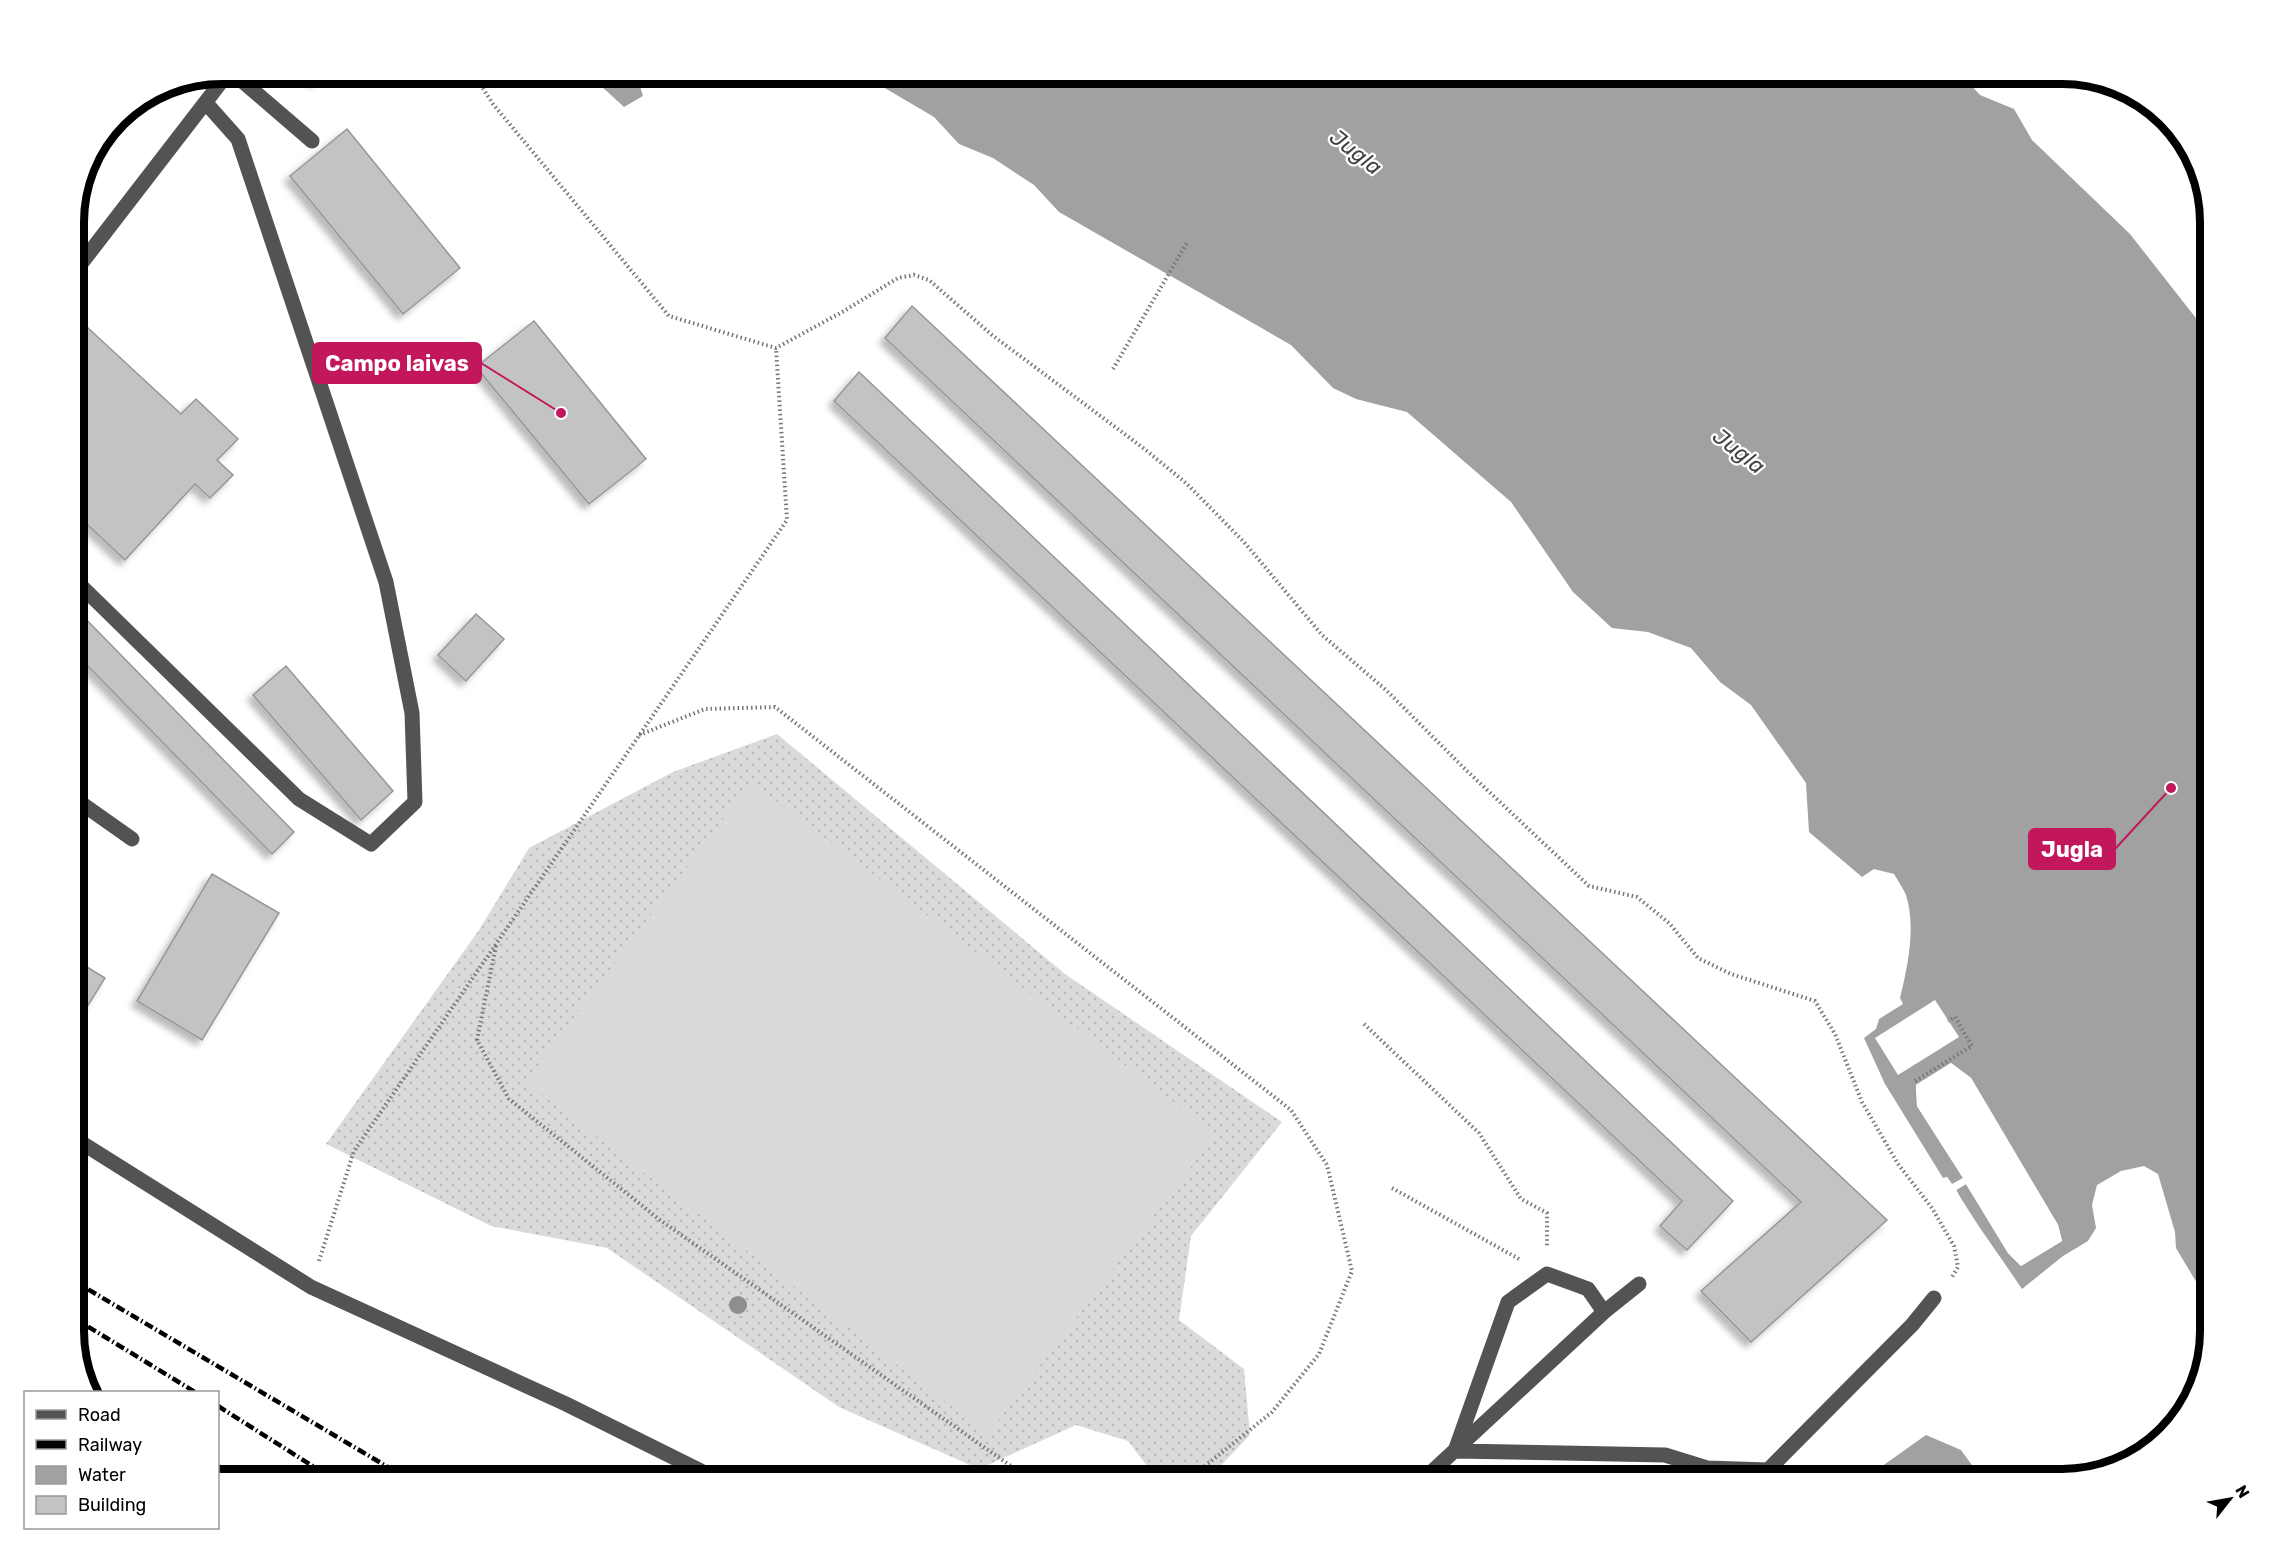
<svg xmlns="http://www.w3.org/2000/svg" width="2284" height="1553" viewBox="0 0 2284 1553" font-family="Rubik,sans-serif">
<style>
.grass{fill:url(#grass-dots)}
.garden{fill:#dadada}
.water{fill:#a1a1a1}
.pier{fill:#fff}
.building{fill:#c3c3c3;stroke:#979797;stroke-width:1.5;filter:url(#shadow)}
.lines{fill:none;stroke-linecap:round;stroke-linejoin:round}
.path{stroke:#757575;stroke-width:4;stroke-dasharray:1.5 3;stroke-linecap:butt}
.minor{stroke:#535353;stroke-width:15}
.rail{stroke:#000;stroke-width:4.5;stroke-dasharray:9 3 1.5 3;stroke-linecap:butt}
.tree{fill:#8e8e8e}
.labels{text-anchor:middle;dominant-baseline:central;stroke-width:4.5;stroke-linejoin:round;paint-order:stroke}
.water-label{font-size:22px;font-style:italic;fill:#424242;stroke:#fff}
.rim{fill:none;stroke:#000;stroke-width:8}
.leader{fill:none;stroke:#c2185b;stroke-width:2}
.callout-dot{fill:#c2185b;stroke:#fff;stroke-width:2}
.callout{fill:#c2185b;stroke:#c2185b;stroke-width:2}
.callout-label{font-size:22px;text-anchor:middle;font-weight:bold;fill:#fff}
</style>
<defs>
<pattern id="grass-dots" width="8" height="8" patternUnits="userSpaceOnUse" patternTransform="scale(1.5)"><rect width="8" height="8" fill="#dadada"/><path d="M2 2h.1M6 6h.1" fill="none" stroke="#b9b9b9" stroke-width="1.8" stroke-linecap="round"/></pattern>
<filter id="shadow"><feDropShadow dx="-5.5" dy="5.5" stdDeviation="3" flood-color="#0004"/></filter>
</defs>
<rect width="100%" height="100%" fill="#fff"/>
<path class="grass" d="M777 734 1065 974 1282 1122 1191 1236 1179 1320 1244 1369 1250 1435 1208 1479H1157L1128 1441 1076 1425 979 1469 839 1407 607 1248 491 1226 326 1144 479 930 529 848 673 772Z"/>
<path class="garden" d="M751 782 1216 1134 988 1434 525 1082Z"/>
<path class="water" d="M1960 73 1980 95 2014 109 2032 140 2130 234 2210 336V1305L2176 1248 2175 1232 2158 1174 2144 1166 2121 1171 2097 1185 2092 1205 2096 1228 2088 1241 2063 1256 2022 1289C2000 1256 1976 1224 1956 1190L1966 1184 2008 1253 2021 1266 2062 1241 2058 1225 1971 1078 1951 1063 1916 1085 1917 1106 1963 1178 1952 1185 1947 1177 1943 1178 1885 1084 1864 1038 1876 1029 1879 1019 1903 1004 1900 998C1908 966 1916 927 1906 895 1903 888 1898 881 1894 874L1874 869 1862 877 1809 832 1806 783 1751 705 1720 682 1691 648 1648 632 1612 628 1573 592 1511 502 1407 412 1356 399 1333 388 1291 345 1059 212 1034 185 993 158 959 144 934 117 861 74Z
M588 74H636L643 96 624 107Z
M1926 1435 1961 1450 1982 1479H1864Z"/>
<path class="pier" d="M1935 1000 1959 1037 1898 1075 1875 1038Z
M1951 1063 1971 1078 2058 1225 2062 1241 2021 1266 2008 1253 1966 1184 1956 1190 1958 1193 1956 1195 1953 1188 1965 1181 1968 1182 2011 1251 2021 1262 2059 1240 2055 1226 1969 1080 1951 1066 1919 1086 1920 1105 1966 1178 1952 1188 1945 1181 1941 1180 1947 1177 1952 1184 1963 1178 1917 1106 1916 1085Z"/>
<path class="building" d="M309 73H327L314 82Z
M347 129 460 268 403 314 290 176Z
M912 306 1887 1220 1751 1342 1701 1291 1801 1202 885 338Z
M74 315 181 414 196 399 238 439 217 460 233 475 210 498 195 484 125 560 74 512Z
M534 321 646 459 589 504 476 367Z
M859 372 1733 1201 1687 1250 1660 1226 1682 1201 834 401Z
M74 607 294 832 272 854 74 652Z
M476 614 504 639 466 681 438 655Z
M286 666 393 791 361 820 253 695Z
M212 874 279 913 202 1040 137 1001Z
M74 959 105 978 75 1026 74 1025Z"/>
<g class="lines">
<path class="path" d="M473 73 493 104 669 316 776 348 844 311 898 278 914 275 929 280 992 335 1142 447 1186 483 1244 542 1322 635 1386 690 1466 770 1589 886 1637 897 1669 923 1698 958 1731 974 1815 1001 1835 1034 1862 1102 1898 1164 1932 1208 1954 1246 1958 1267 1952 1277
M1113 369 1188 241
M639 735 705 709 775 707 1291 1110 1327 1165 1352 1271 1319 1354 1272 1412 1189 1479
M496 946 477 1040 509 1099 660 1220 1028 1478 1034 1479
M1364 1024 1479 1133 1521 1199 1547 1213V1248
M1915 1081 1972 1046 1955 1017 1948 1021
M1392 1188 1519 1259
M319 1261 354 1151 787 520 776 348"/>
<path class="minor" d="M233 73 312 141
M80 265 228 73
M74 579 299 799 371 844 415 802 412 713 386 582 238 139 206 103
M74 798 132 839
M74 1138 311 1287 566 1404 717 1479
M1604 1312 1588 1289 1547 1274 1508 1302 1455 1451 1665 1455 1707 1468 1768 1470 1912 1325 1934 1298
M1424 1479 1604 1312 1639 1284"/>
<path class="rail" d="M74 1281 408 1479
M74 1318 195 1392
M218 1406 333 1479"/>
</g>
<circle class="tree" cx="738" cy="1305" r="9"/>
<g class="labels">
<g class="water-label">
<text transform="translate(1356 152) rotate(38)">Jugla</text>
<text transform="translate(1739 451) rotate(38)">Jugla</text>
</g>
</g>
<path d="M0 0H2284V1553H0ZM222 84H2062A138 138 0 0 1 2200 222V1331A138 138 0 0 1 2062 1469H222A138 138 0 0 1 84 1331V222A138 138 0 0 1 222 84Z" fill="#fff" fill-rule="evenodd"/>
<path class="rim" d="M222 84H2062A138 138 0 0 1 2200 222V1331A138 138 0 0 1 2062 1469H222A138 138 0 0 1 84 1331V222A138 138 0 0 1 222 84Z"/>
<path class="leader" d="M561 413L481 363M2171 788L2115 849"/>
<g class="callout-dot">
<circle cx="561" cy="413" r="6"/>
<circle cx="2171" cy="788" r="6"/>
</g>
<g class="callout">
<rect x="313" y="343" width="168" height="40" rx="6"/>
<rect x="2029" y="829" width="86" height="40" rx="6"/>
</g>
<g class="callout-label">
<text x="397" y="371">Campo laivas</text>
<text x="2072" y="857">Jugla</text>
</g>
<rect x="24" y="1391" width="195" height="138" fill="#ffffff" stroke="#999999" stroke-width="1.5"/>
<rect x="36" y="1410" width="30" height="9" fill="#535353" stroke="#999999" stroke-width="1.5"/>
<text x="78" y="1421" font-size="18" fill="#000000">Road</text>
<rect x="36" y="1440" width="30" height="9" fill="#000000" stroke="#999999" stroke-width="1.5"/>
<text x="78" y="1451" font-size="18" fill="#000000">Railway</text>
<rect x="36" y="1466" width="30" height="18" fill="#a1a1a1" stroke="#999999" stroke-width="1.5"/>
<text x="78" y="1481" font-size="18" fill="#000000">Water</text>
<rect x="36" y="1496" width="30" height="18" fill="#c3c3c3" stroke="#999999" stroke-width="1.5"/>
<text x="78" y="1511" font-size="18" fill="#000000">Building</text>
<g transform="translate(2230 1499) rotate(59)" stroke="#ffffff" stroke-width="4.5" paint-order="stroke">
<path d="M0-4.5L10 22L0 15L-10 22Z" fill="#000000"/>
<text y="-9" font-size="16" font-weight="bold" text-anchor="middle" fill="#000000">N</text>
</g>
</svg>
